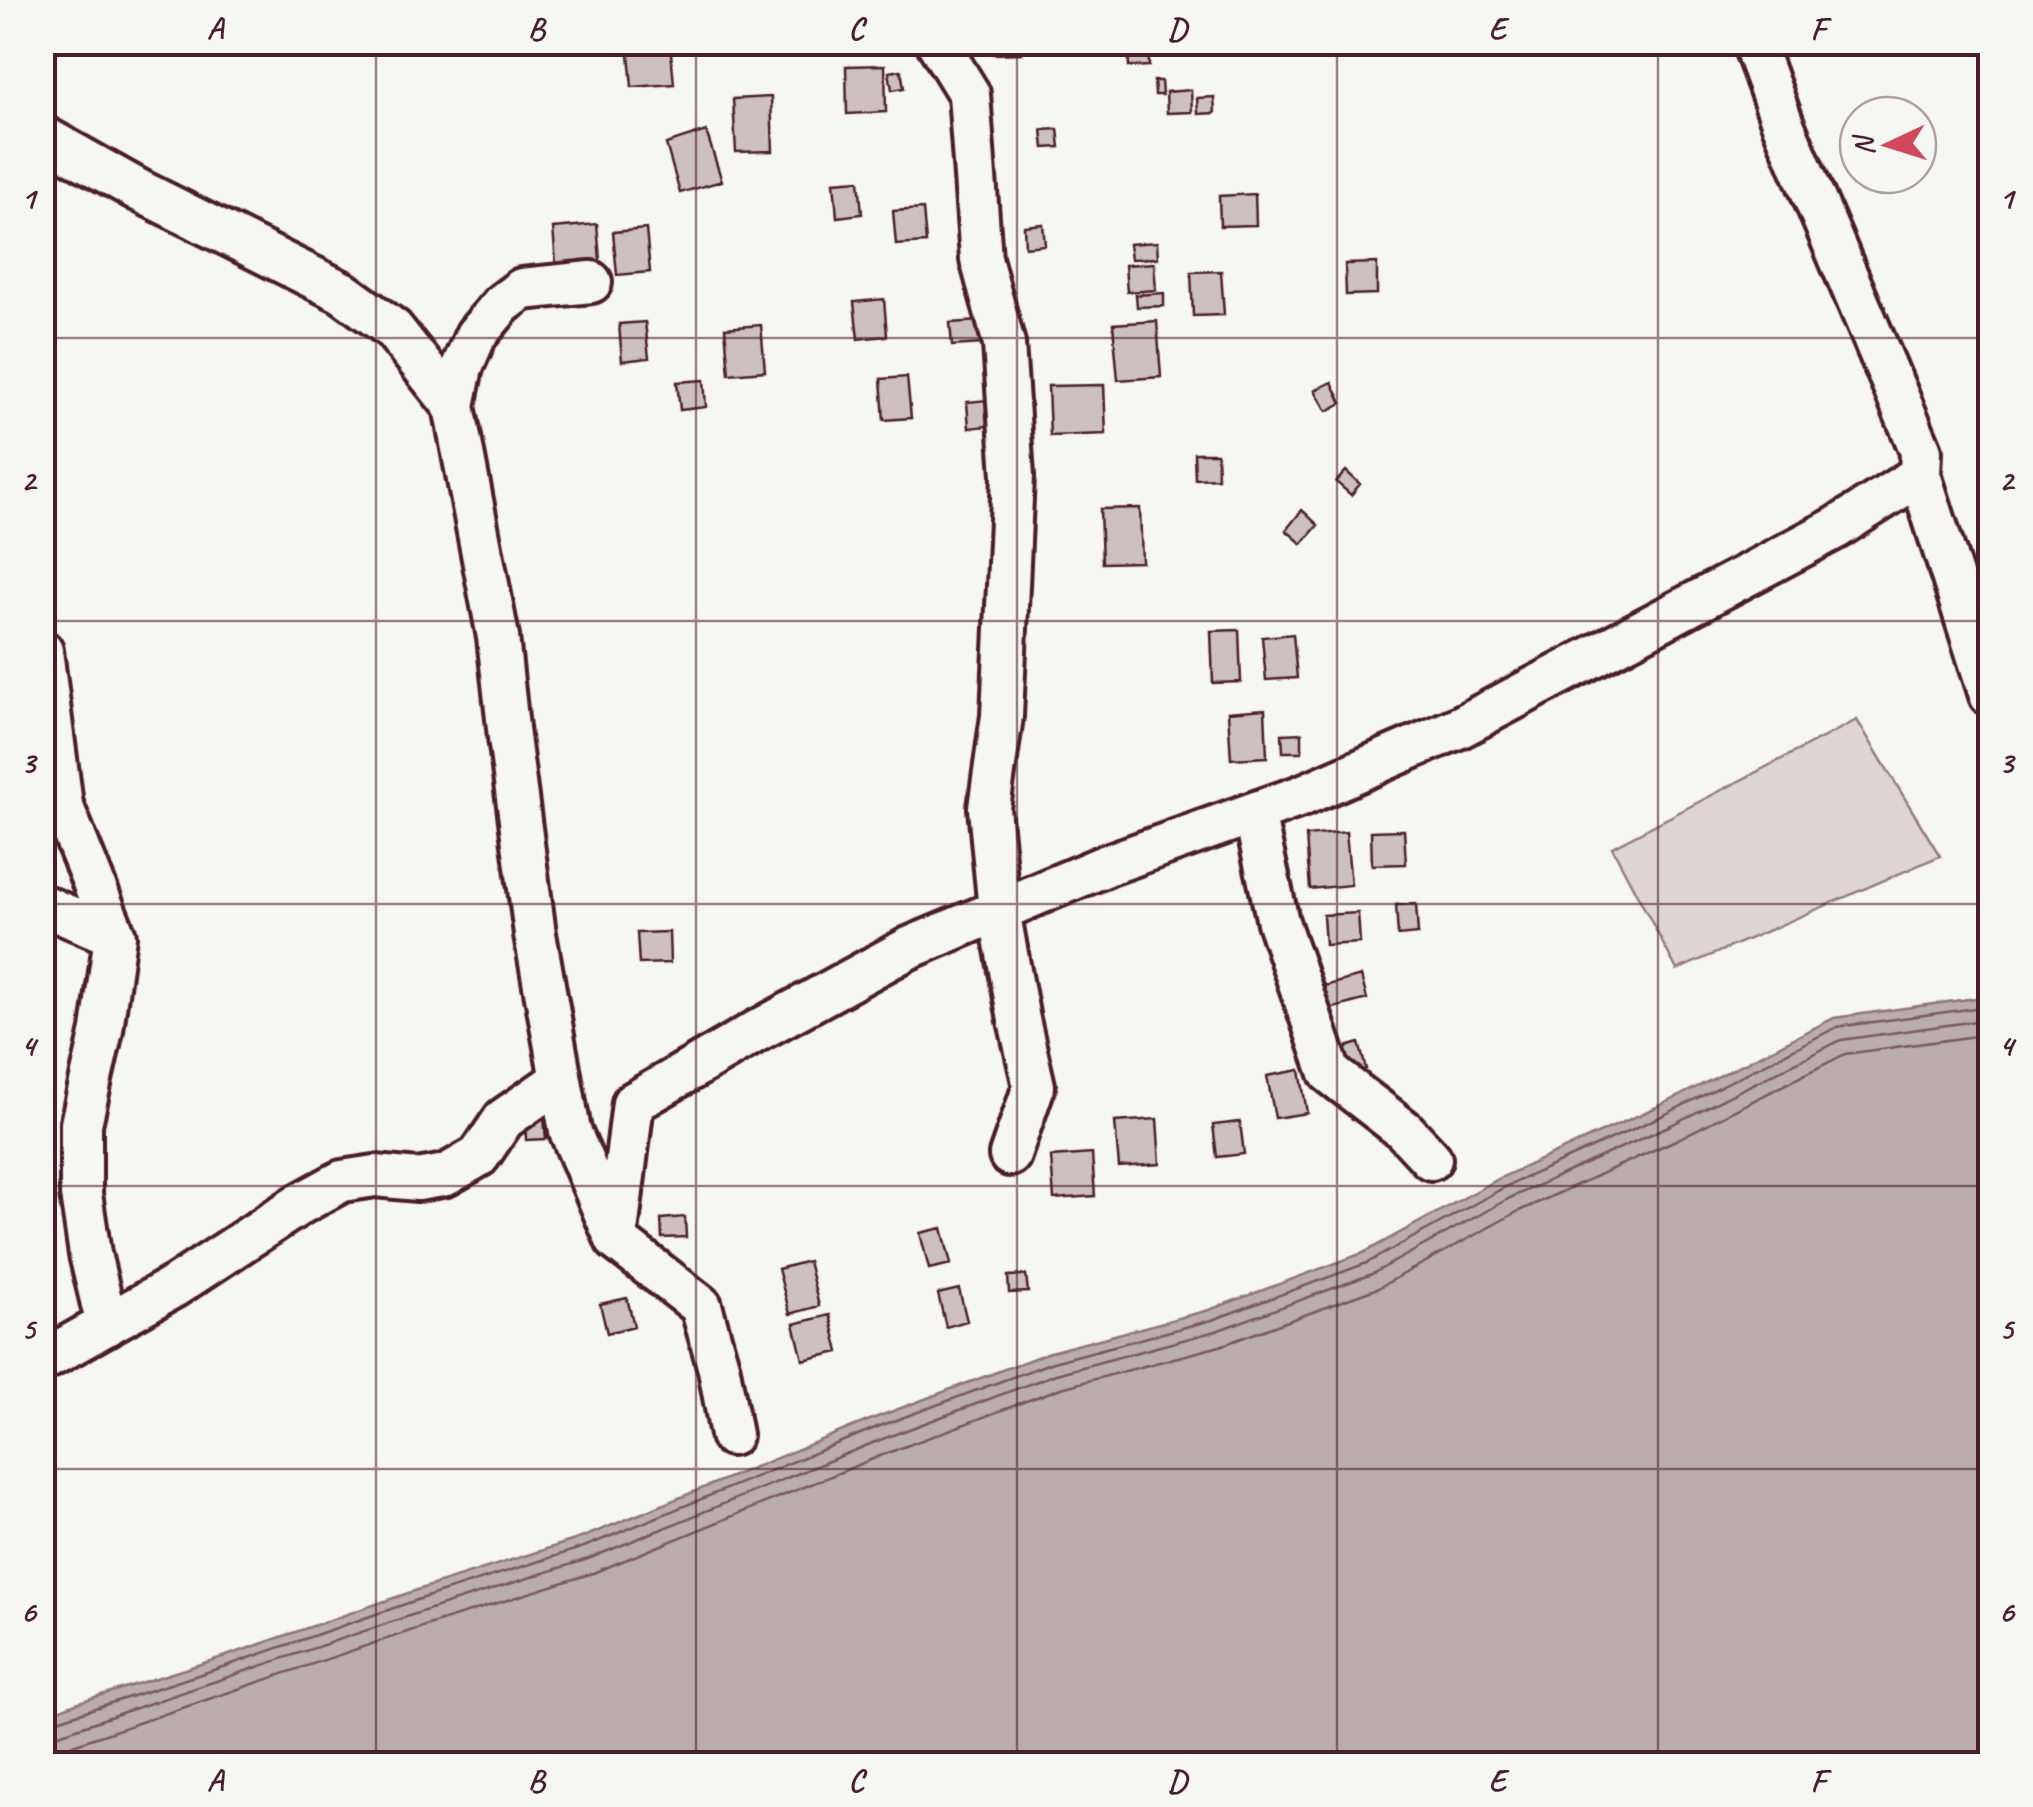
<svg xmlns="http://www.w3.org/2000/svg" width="2033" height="1807" viewBox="0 0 2033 1807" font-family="Caveat,sans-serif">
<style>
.green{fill:#ddd6d5;stroke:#947a80;stroke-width:2.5}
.water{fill:#bbadae;stroke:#8e747a;stroke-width:2.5}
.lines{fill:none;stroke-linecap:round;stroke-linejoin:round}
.shore{stroke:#77585f;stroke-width:2.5}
.building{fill:#ccc1c0;stroke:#4a1f2b;stroke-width:2.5}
.street-casing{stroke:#4a1f2b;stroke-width:48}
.street{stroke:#f6f6f2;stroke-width:40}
.grid{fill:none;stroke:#4a1f2b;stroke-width:2.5;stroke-opacity:0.55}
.neatline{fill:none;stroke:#4a1f2b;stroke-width:4}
.grid-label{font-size:32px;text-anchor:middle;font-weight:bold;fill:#4a1f2b}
</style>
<rect width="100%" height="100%" fill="#f6f6f2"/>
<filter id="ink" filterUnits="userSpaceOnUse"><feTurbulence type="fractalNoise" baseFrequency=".01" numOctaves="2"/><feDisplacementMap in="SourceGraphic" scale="20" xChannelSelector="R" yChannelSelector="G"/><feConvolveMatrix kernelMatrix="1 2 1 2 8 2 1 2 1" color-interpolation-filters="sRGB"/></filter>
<g filter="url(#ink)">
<path class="green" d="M1857 720 1940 856 1677 970 1612 847Z"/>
<path class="water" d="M1990 996V1764H43V1716L76 1703 226 1656 414 1591 581 1538 877 1417 1050 1352 1209 1310 1363 1253 1500 1178 1661 1105 1834 1018Z"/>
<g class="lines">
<path class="shore" d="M42 1725 229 1665 417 1600 584 1547 880 1426 1053 1362 1212 1320 1367 1263 1505 1187 1666 1114 1837 1027 1990 1006
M42 1737 53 1736 421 1612 588 1559 885 1438 1056 1374 1216 1331 1372 1274 1510 1198 1671 1125 1841 1040 1990 1019
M42 1752 58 1750 425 1626 593 1573 890 1452 1061 1388 1220 1346 1378 1288 1517 1212 1678 1139 1845 1054 1990 1034"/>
</g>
<path class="building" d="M628 42H670L674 84 632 87Z
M993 42H1020L1021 53 994 54Z
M1148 45 1149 66 1129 67 1128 46Z
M885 65 886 112 847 114 846 66Z
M901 70 904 88 892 90 889 72Z
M1154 81H1161L1162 95H1155Z
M1191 90 1192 112 1167 113 1166 92Z
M771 97 773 151 736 152 733 99Z
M1214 97 1215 113 1198 114 1197 98Z
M1058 129 1060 147 1044 148 1042 130Z
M706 131 722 181 680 193 666 144Z
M859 180 862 214 837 217 834 182Z
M1255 194 1256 225 1220 226 1219 196Z
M923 209 926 243 896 245 893 211Z
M597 224 601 272 557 276 553 228Z
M1043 224 1045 245 1025 247 1024 226Z
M646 229 650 272 617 275 613 232Z
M1157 242 1158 258 1131 259 1129 244Z
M1154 263 1156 290 1127 292 1125 265Z
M1377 263V294L1346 295 1345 264Z
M1221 271 1224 315 1193 316 1191 272Z
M1164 293V306L1137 307 1136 295Z
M884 299 887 336 858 339 854 302Z
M980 321 982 344 952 346 950 323Z
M1157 321 1161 377 1118 380 1113 324Z
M645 322 649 358 622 361 619 324Z
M761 325 765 371 729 374 725 328Z
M907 377 911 418 884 420 881 379Z
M704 380 706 407 680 410 677 382Z
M1332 382 1342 403 1327 411 1315 390Z
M1104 385 1106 434 1050 436 1048 386Z
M987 400 989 426 969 428 967 402Z
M1194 453H1217L1218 478 1195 479Z
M1346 471 1360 484 1351 495 1336 482Z
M1140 508 1142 562 1102 563 1100 509Z
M1302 510 1318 525 1302 544 1286 530Z
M1239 630 1241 682 1213 683 1211 631Z
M1293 634 1297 678 1266 680 1262 637Z
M1265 709 1267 757 1231 759 1228 712Z
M1302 733V752H1283L1282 734Z
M1404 830 1406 864 1372 865 1371 831Z
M1346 832 1351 885 1310 889 1306 836Z
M1416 904 1418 934 1398 936 1396 905Z
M1358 913 1360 943 1325 945 1323 915Z
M669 932 670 963 639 964 637 933Z
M1361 976 1367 999 1330 1009 1324 986Z
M1359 1043 1366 1069 1342 1075 1336 1050Z
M1300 1070 1307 1113 1275 1118 1267 1076Z
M544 1117 546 1139 526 1140 525 1118Z
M1157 1119 1160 1164 1119 1167 1115 1122Z
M1240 1122 1244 1154 1217 1157 1213 1125Z
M1092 1154 1095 1196 1054 1199 1051 1157Z
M685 1217 686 1237 662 1238 661 1219Z
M942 1228 951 1264 929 1269 920 1233Z
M808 1261 819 1306 790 1314 778 1269Z
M1026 1275 1028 1292 1009 1293 1008 1276Z
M959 1289 967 1321 946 1327 938 1294Z
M627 1298 634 1326 607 1333 600 1304Z
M830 1315 839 1352 803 1360 794 1324Z"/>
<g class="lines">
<g class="street-casing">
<path id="street" d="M937 42 969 94 981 259 1004 344 1013 476 1002 716 989 808 999 910 1019 1020 1034 1086 1010 1155
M42 136 140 191 342 292 393 329 454 406
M591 282 522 289 502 304 476 335 462 367 454 406 498 637 509 737 535 934 570 1131 616 1240 701 1306 719 1369 731 1435
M1920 475 1990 695
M42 651 62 805 115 936
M1254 813 1278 922 1330 1073 1404 1130 1431 1159
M42 905 115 936 102 1030 81 1124V1194L90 1254 107 1325
M616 1240 633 1103 757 1031 909 948 1107 865 1301 796 1460 727 1836 528 1920 475 1921 451 1783 124 1753 42
M42 1361 175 1286 300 1204 342 1181 375 1176 418 1180 446 1175 479 1156 504 1119 560 1080"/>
</g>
<use href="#street" class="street"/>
</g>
</g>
<path class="grid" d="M376 42V1764M696 42V1764M1017 42V1764M1337 42V1764M1658 42V1764M42 338H1990M42 621H1990M42 904H1990M42 1186H1990M42 1469H1990"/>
<rect width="2033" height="1807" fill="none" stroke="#f6f6f2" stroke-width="110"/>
<g transform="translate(1888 145) rotate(266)"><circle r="48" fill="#f6f6f2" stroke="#b1a0a2" stroke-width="2.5"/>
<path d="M0-8L18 38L0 25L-18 38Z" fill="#d1495b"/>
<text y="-15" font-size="28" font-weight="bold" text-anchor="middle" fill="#4a1f2b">N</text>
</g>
<rect x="55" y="55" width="1923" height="1697" class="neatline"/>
<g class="grid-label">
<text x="215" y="39">A</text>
<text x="536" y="39">B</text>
<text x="856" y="39">C</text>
<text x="1177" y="39">D</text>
<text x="1497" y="39">E</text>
<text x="1818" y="39">F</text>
<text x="28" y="208">1</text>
<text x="2006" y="208">1</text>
<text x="28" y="491">2</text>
<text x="2006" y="491">2</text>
<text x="28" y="773">3</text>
<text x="2006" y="773">3</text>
<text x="28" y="1056">4</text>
<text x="2006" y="1056">4</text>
<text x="28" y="1339">5</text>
<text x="2006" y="1339">5</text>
<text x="28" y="1622">6</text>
<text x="2006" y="1622">6</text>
<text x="215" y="1791">A</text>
<text x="536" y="1791">B</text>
<text x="856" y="1791">C</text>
<text x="1177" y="1791">D</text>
<text x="1497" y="1791">E</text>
<text x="1818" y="1791">F</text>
</g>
</svg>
